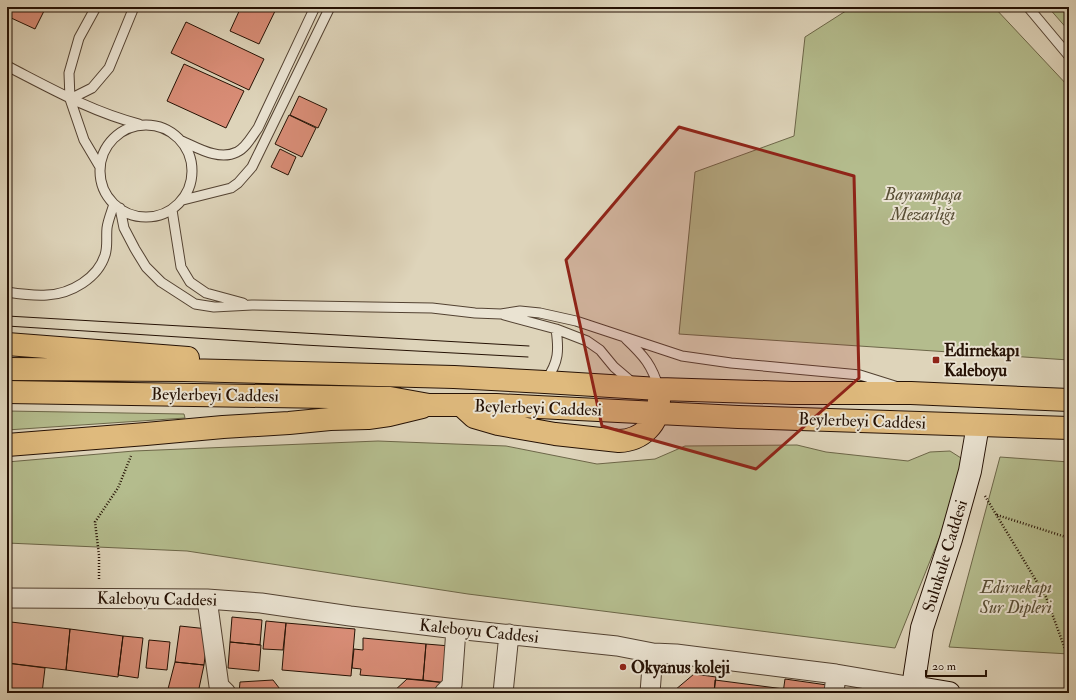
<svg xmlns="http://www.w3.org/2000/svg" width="1076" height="700" viewBox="0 0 1076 700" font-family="'IM FELL Double Pica',serif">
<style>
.green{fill:#b4bc8d;stroke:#6c6648}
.building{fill:#da8e78;stroke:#251104}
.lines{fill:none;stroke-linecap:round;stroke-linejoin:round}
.lane-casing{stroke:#534232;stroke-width:11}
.street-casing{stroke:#534232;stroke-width:21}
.secondary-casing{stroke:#251104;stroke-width:24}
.primary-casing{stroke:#251104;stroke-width:24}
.path{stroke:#251104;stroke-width:2.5;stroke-dasharray:1 2;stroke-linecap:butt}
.lane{stroke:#eae3d2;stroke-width:9}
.street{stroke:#eae3d2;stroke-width:19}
.secondary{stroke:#eae3d2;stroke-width:22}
.primary{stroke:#dfba7d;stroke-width:22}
.tram{stroke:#251104;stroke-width:1}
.marked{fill:#8f2418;fill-opacity:0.2;stroke:#8f2418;stroke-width:3;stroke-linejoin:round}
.poi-dot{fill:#8f2418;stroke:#eae3d2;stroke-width:1.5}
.labels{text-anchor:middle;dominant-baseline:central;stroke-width:4;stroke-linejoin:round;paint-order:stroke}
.park-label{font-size:17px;font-style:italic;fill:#574d34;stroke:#eae3d2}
.poi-label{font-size:17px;font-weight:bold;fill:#251104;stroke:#eae3d2;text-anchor:start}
.street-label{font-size:17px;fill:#251104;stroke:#eae3d2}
</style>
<rect width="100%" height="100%" fill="#ded4ba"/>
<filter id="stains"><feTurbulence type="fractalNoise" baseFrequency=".005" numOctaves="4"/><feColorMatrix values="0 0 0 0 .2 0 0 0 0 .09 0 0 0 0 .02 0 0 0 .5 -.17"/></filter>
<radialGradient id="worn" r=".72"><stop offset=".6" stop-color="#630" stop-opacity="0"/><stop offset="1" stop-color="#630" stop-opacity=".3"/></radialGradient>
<path class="green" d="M852 7H994L1069 87V360L679 334 695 172 794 136 805 37Z
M1048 7H1069V31Z
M7 411 184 414 185 418 7 430Z
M378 441 506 446 597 464 655 459 685 446 797 445 826 452 908 461 930 452 950 451 961 458 965 474 895 648 468 594 187 551 7 543V462L134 451Z
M1000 457 1069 462V654L949 647Z"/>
<path class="building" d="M13 7H46L35 29 9 17Z
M241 7H277L259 44 230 31Z
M186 22 264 59 249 90 171 53Z
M184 64 244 91 226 128 167 101Z
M299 96 327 109 318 128 290 115Z
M289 115 316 128 302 157 275 144Z
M280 149 296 157 288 175 271 167Z
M232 617 262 620 260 645 230 642Z
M266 621 286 623 283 650 263 649Z
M11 622 70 629 66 670 7 663Z
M286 623 355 629 351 676 282 670Z
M180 626 208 629 204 665 175 662Z
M70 629 123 636 118 677 66 670Z
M123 636 143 638 138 678 118 675Z
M363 638 426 644 423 680 360 675 361 669 352 668 354 649 363 650Z
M149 640 170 642 167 670 146 668Z
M230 642 261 645 259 671 228 668Z
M426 644 450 646 447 683 423 680Z
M175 662 204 665 198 693H173L168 689Z
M7 663 45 668 42 693H7Z
M694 674 716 677 714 693H675V690Z
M407 679 447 683 437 693H392Z
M785 679 827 685V693H783Z
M273 680 283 693H239L240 682Z
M715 680 784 689 783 693H714Z
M554 690 599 693H554Z"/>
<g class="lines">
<g class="lane-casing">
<path id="lane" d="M96 7 79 38 69 73 70 99 84 140 100 167
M1028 7 1069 56
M7 66C50 88 92 112 139 124
M70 99 92 88 109 68 134 7
M100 171a46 46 0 1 1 92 0a46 46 0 1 1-92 0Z
M182 141C198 148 219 161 237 152 246 148 252 136 258 128L315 7
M183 200 231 188 238 183 252 167 330 7
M120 208 124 228 135 249 146 267 161 282 195 304 214 307 252 305 371 307 432 308 475 313 501 314 520 311 540 313 576 321 682 356 731 363 860 375 895 386
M172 210 181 267 190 282 206 293 243 303
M7 292C20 294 34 296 47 295 71 294 98 278 105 255 108 246 106 237 107 228 108 220 112 211 114 204
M504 315 556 329 587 341 600 350 614 367 634 384
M626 339C644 356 652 365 659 389
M546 380C559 362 559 350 556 329"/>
</g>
<g class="street-casing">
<path id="street" d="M7 598 207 599 261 603 350 616 456 629 617 646 653 653 676 654 836 674 913 687
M207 599 219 686 226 693
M444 693 452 685 456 629
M503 693 509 634
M650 693 653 653
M834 693 836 674"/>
</g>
<g class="secondary-casing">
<path id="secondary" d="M949 693 913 687 922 628 951 539 970 471 978 425"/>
</g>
<g class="primary-casing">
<path id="primary" d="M7 344 188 358
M7 369 184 370 454 377 545 382 659 389 792 393H911L1069 400
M7 392 390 398 429 405H496L738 417 1069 428
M462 406 474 417 498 424 555 434 619 441C642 440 659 424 659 400
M7 445 146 434 223 427 289 423 330 419 368 418 389 415 422 407"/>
</g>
<path class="path" d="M985 496 1046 597 1065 649 1069 664
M997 515 1069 538
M99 579V555L95 522 118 488 131 456"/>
<use href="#lane" class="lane"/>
<use href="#street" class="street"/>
<use href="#secondary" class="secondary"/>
<use href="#primary" class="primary"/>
<path class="tram" d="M7 316 529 346
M7 326 304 345 528 357"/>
</g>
<path class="marked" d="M679 127 854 176 859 378 756 469 602 426 566 260Z"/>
<g class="poi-dot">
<rect x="932" y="356" width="8" height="8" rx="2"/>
<circle cx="623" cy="667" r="4"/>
</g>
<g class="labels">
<g class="park-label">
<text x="923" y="194">Bayrampaşa<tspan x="923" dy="20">Mezarlığı</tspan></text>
<text x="1016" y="587">Edirnekapı<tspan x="1016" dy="20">Sur Dipleri</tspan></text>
</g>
<g class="poi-label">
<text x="944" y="350">Edirnekapı<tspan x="944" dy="20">Kaleboyu</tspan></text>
<text x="631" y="667">Okyanus koleji</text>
</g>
<g class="street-label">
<text transform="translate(215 395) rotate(1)">Beylerbeyi Caddesi</text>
<text transform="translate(538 408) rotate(2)">Beylerbeyi Caddesi</text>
<text transform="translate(862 421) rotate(2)">Beylerbeyi Caddesi</text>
<text transform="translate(945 556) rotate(-73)">Sulukule Caddesi</text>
<text transform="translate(157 599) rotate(1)">Kaleboyu Caddesi</text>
<text transform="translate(479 631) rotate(6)">Kaleboyu Caddesi</text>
</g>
</g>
<rect width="1076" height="700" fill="none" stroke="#ded4ba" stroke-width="24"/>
<rect x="8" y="8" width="1060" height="684" fill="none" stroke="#251104" stroke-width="2"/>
<rect x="12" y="12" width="1052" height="676" fill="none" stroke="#251104"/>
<path d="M926 670v6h60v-6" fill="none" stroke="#251104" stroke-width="2"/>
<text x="932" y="670" font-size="12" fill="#251104" stroke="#eae3d2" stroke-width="3" paint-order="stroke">20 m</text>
<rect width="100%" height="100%" filter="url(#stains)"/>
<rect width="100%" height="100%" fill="url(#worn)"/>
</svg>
